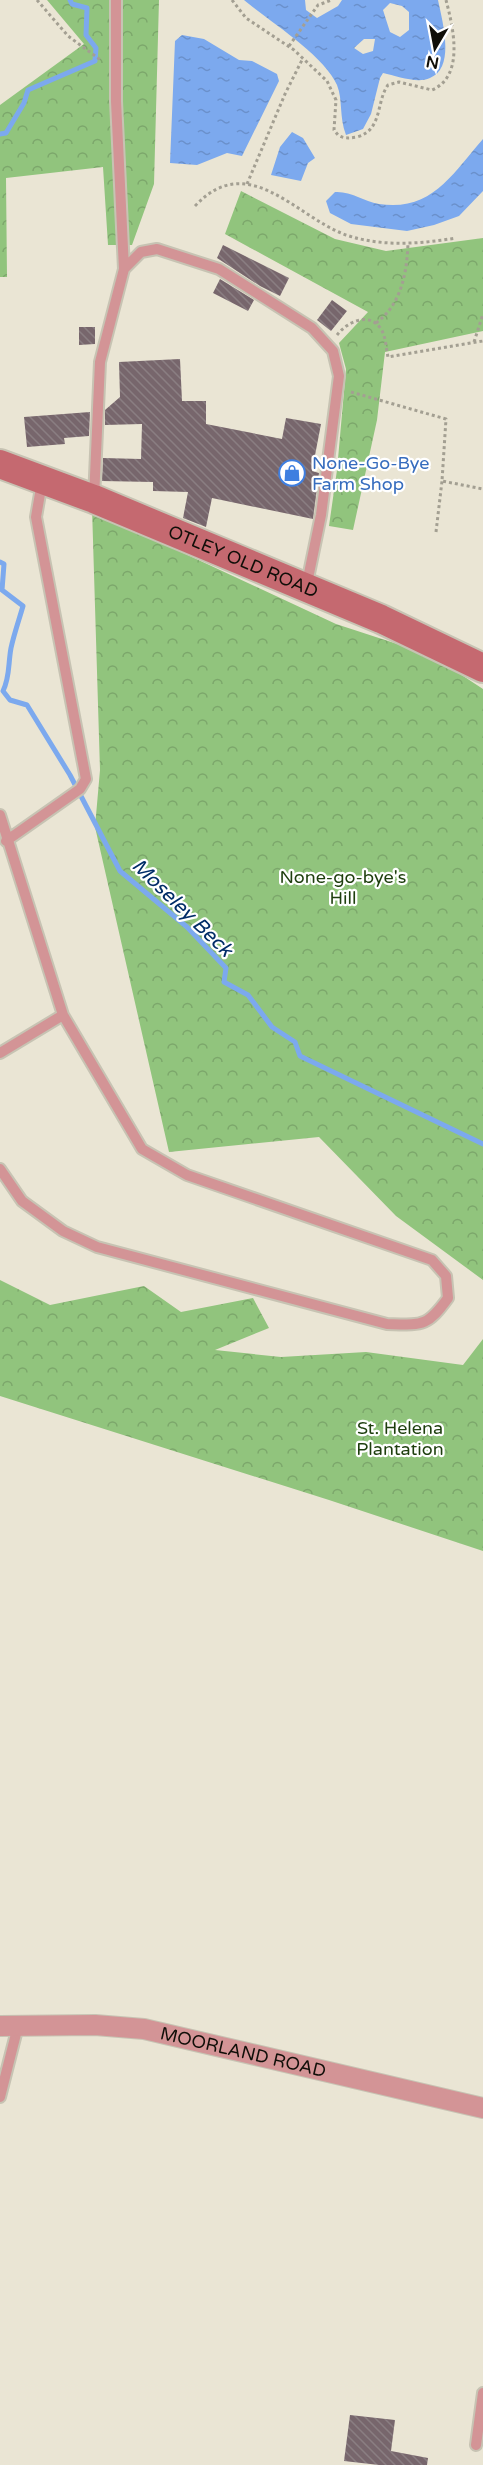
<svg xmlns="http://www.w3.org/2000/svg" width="483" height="2465" viewBox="0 0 483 2465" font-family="'Varela Round',sans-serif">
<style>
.forest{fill:url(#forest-crowns)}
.water{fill:url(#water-ripples);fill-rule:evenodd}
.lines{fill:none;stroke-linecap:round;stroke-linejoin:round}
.stream{stroke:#7ca9ee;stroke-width:5}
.building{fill:url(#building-back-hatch)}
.lane-casing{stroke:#c7c3b3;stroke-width:14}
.street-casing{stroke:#c7c3b3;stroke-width:22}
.secondary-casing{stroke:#c7c3b3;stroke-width:32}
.path{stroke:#a39f92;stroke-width:3;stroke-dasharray:3 3;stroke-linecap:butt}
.lane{stroke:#d39496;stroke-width:10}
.street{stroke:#d39496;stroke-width:20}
.secondary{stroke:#c56970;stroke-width:28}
.labels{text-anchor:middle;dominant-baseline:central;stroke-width:4.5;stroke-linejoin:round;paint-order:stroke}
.shop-label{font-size:18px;fill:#366cbe;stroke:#fff;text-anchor:start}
.street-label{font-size:18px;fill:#100e08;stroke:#fff}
.park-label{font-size:18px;fill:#1d3e0d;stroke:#fff}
.water-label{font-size:20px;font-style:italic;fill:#012c67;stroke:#fff}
</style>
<defs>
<pattern id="forest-crowns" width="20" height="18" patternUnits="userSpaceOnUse" patternTransform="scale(1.5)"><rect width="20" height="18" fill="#91c47d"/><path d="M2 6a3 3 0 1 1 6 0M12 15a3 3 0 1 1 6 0" fill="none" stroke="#7ca76b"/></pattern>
<pattern id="water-ripples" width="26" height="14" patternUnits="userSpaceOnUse" patternTransform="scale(1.5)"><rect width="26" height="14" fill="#7ca9ee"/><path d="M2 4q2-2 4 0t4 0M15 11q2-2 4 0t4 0" fill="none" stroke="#6a90cb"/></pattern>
<pattern id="building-back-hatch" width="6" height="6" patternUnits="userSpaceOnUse" patternTransform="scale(1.5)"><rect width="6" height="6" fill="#77666c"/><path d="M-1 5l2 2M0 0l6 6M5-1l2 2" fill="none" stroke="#8a7e82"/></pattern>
</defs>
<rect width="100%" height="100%" fill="#eae5d4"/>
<path class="forest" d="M47 0H159L154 184 132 245H108L103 167 6 178 7 277H0V105L84 44Z
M241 191 335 239 386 251 483 238V331L385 352 377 420 353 530 329 526 337 470 346 369 339 343 368 312 225 234Z
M92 508 177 550 336 624 431 655 483 689V1280L396 1216 319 1137 169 1152 95 827 100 770Z
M0 1280 50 1305 144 1286 181 1312 253 1298 269 1328 215 1350 281 1357 366 1352 463 1365 483 1339V1551L329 1500 0 1396Z"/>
<path class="water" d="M244 0H305L306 10 317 18 338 6 342 0H438C442 20 456 68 430 78 417 84 397 76 383 73L380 78 371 114 363 129 346 135C339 117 343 100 337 85 324 55 269 21 244 0ZM390 3 402 6 409 12V30L400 37 390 32 383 10ZM364 39H375L373 51 363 54 354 48Z
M182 35 204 39 239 60 252 61 277 74 279 81 242 156 227 153 197 165 170 163 175 41Z
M292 132 303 138 315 158 308 163 301 181 271 175 280 147Z
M483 139V191L459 216 434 225 407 231 351 224 330 213 326 201 335 192C351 191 363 201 379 204 432 212 452 174 483 139Z"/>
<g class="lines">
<path class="stream" d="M0 134 6 133 24 103 28 90 95 61 96 48 86 35 87 8 72 4 70 0
M0 562 4 564 2 590 23 606C19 620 14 634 11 648 8 664 10 677 3 691L10 700 27 705 70 775 120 871 187 927 226 968 224 982 248 995 272 1027 295 1042 300 1056 483 1144"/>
</g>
<path class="building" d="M223 245 289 278 280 296 260 286 217 258Z
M220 279 254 300 248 311 213 293Z
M332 300 347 311 331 331 317 320Z
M79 327H95V344L79 345Z
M180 359 182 401H206V424L282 439 286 418 321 424 312 471 319 473 313 519 212 498 206 527 183 518 188 492 153 491V482L102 481 103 458 141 459 142 424 105 425V410L120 397 119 362Z
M90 412 89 436 64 438 65 444 27 447 24 417Z
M350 2415 395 2420 391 2451 428 2458 427 2465H379L344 2461Z"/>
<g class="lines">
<g class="lane-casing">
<path id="lane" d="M116 0V101L124 269
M94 499 100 362 124 269 141 252 157 249 219 269 312 328 333 351 339 376 321 515 306 588
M0 815 63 1015 142 1149 187 1175 432 1260 446 1276 448 1298C427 1327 423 1325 387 1324L97 1247 63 1231 22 1201 0 1169
M6 841 80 789 86 779 36 517 42 482
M0 1053 63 1015
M0 2097 18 2026
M476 2445 483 2393"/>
</g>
<g class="street-casing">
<g id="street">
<path id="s1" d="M0 2026 95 2025 144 2029 483 2108"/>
</g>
</g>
<g class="secondary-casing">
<g id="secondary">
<path id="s2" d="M0 464 94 499 381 619 483 668"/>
</g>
</g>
<path class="path" d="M37 0 68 36 102 61
M232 0 246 18 294 50 327 81 336 100 334 130 338 135C344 139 350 138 357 137 383 130 376 101 388 85L399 82 432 90C465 76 453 27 446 0
M289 46 318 5 332 0
M247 184 285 94 303 58
M195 206C248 149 296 217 346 235 382 247 419 244 456 238
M376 323C401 305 407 273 408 243
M337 335C347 322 369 311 381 329 386 337 386 348 388 357L483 341
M474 342 483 314
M351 392 446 419 442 481 483 489
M436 532 442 481"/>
<use href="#lane" class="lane"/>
<use href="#street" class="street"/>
<use href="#secondary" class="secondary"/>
</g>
<defs>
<g id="shop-ring" transform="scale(1.35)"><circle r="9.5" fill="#fff" stroke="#3f7fe0" stroke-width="1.5"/><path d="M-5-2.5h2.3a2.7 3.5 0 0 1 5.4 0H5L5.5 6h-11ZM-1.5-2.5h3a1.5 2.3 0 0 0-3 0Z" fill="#3f7fe0"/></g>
</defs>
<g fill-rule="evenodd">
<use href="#shop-ring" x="292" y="473"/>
</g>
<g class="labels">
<g class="shop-label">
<text x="312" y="463">None-Go-Bye<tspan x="312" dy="21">Farm Shop</tspan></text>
</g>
<g class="street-label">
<text stroke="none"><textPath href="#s2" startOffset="262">OTLEY OLD ROAD</textPath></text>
<text stroke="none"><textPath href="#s1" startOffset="246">MOORLAND ROAD</textPath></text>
</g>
<g class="park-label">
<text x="343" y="877">None-go-bye's<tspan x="343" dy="21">Hill</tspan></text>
<text x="400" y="1428">St. Helena<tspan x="400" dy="21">Plantation</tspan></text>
</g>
<g class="water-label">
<text transform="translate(182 908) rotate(44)">Moseley Beck</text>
</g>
</g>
<g transform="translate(435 48) rotate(190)" stroke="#ffffff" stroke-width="4.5" paint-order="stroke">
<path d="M0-4.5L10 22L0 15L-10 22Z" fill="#100e08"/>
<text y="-9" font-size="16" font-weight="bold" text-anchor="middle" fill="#100e08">N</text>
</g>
</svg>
